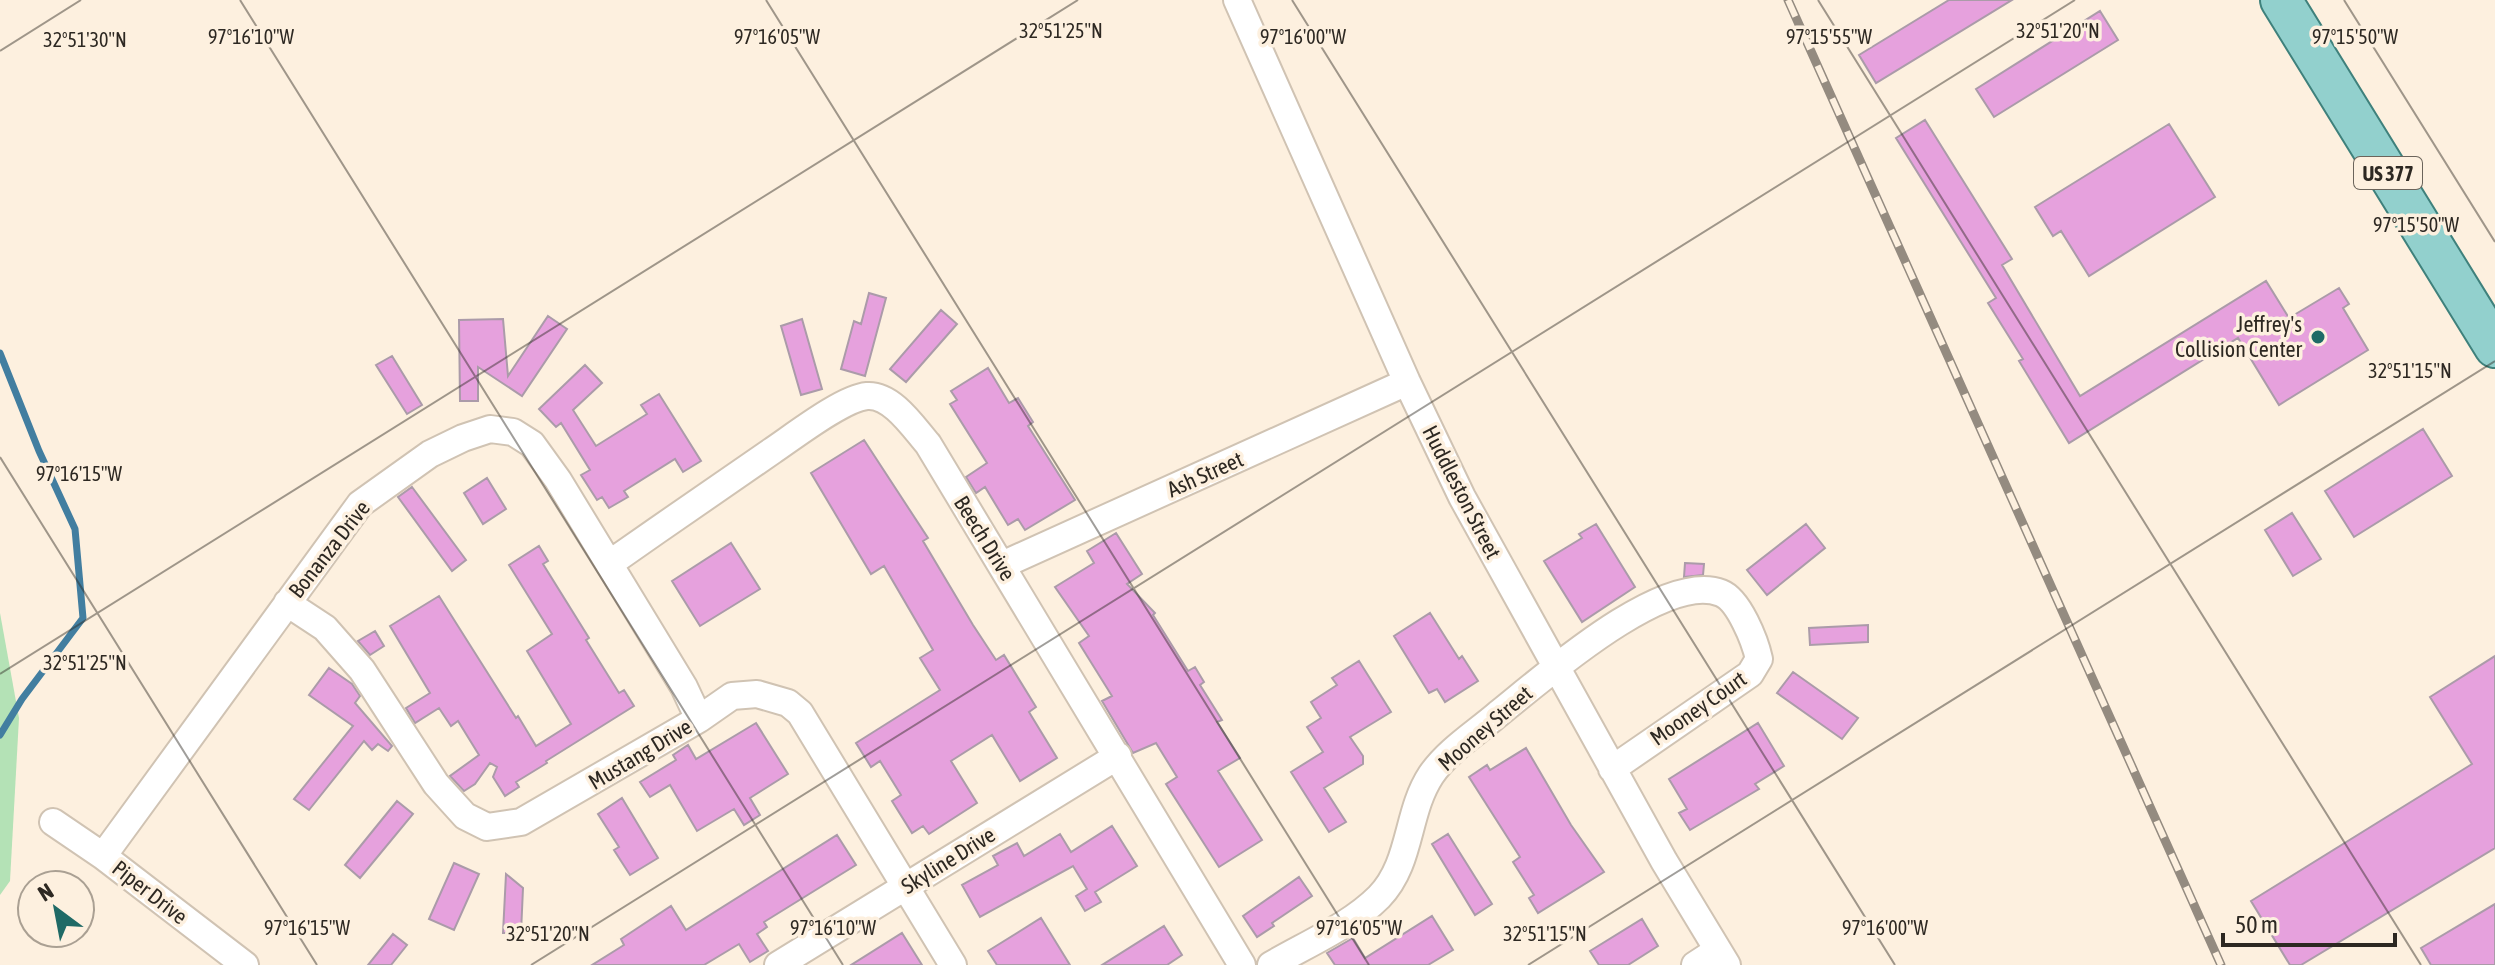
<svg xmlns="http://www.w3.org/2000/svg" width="2495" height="965" viewBox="0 0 2495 965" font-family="'Asap Condensed',sans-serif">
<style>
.green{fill:#b4e2b6}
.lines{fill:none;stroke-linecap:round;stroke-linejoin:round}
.stream{stroke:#427ea0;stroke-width:7}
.building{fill:#e6a1dd;stroke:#ab9ba9;stroke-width:2}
.minor-casing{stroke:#d0c3b3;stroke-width:30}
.primary-casing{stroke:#3f817c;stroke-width:44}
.minor{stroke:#fff;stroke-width:26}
.primary{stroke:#92d0cd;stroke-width:40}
.rail-casing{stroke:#948b80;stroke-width:9}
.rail{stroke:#fdf0df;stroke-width:6;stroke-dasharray:18;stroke-linecap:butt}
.ticks{fill:none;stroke:#2d2822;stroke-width:2;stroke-opacity:0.45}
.poi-dot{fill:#1f6a66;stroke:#fdf0df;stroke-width:3}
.labels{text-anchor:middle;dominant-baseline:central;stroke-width:7;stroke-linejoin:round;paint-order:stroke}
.shield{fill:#fdf0df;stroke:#6b645b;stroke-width:2}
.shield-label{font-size:20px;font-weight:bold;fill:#2d2822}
.poi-label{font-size:22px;fill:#2d2822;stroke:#fdf0df;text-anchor:end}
.street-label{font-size:22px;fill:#2d2822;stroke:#fdf0df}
.ticks-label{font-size:20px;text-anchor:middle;fill:#2d2822;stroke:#fdf0df;stroke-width:7;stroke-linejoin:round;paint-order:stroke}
</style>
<rect width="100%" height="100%" fill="#fdf0df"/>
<path class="green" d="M0 613 19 718 10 881 0 895Z"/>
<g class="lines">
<path class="stream" d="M0 353 39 451 75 529 83 618 22 699 0 735"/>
</g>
<path class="building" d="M1949 0H2012L1876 83 1859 55Z
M2100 11 2118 40 1994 117 1976 89Z
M1925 120 2012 259 2002 265 2080 396 2266 281 2289 318 2339 288 2349 304 2343 308 2368 350 2279 405 2238 338 2069 443 2019 361 2023 359 1988 303 1996 298 1896 138Z
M2169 124 2215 197 2089 276 2061 231 2053 236 2035 207Z
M869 293 886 298 865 376 841 369 854 321 861 324Z
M941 310 957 324 906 382 890 369Z
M548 316 567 329 522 396 478 367V401H460L459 320 503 319 508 376Z
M802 319 822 389 801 395 781 326Z
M392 356 422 405 407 414 376 365Z
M585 365 602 383 573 410 596 446 647 414 641 405 659 394 701 461 683 472 675 459 624 491 628 497 609 508 602 497 597 500 581 475 590 470 561 423 556 427 539 409Z
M988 368 1009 403 1018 398 1033 422 1028 426 1075 500 1025 530 1018 519 1008 525 985 487 976 493 966 477 987 463 950 404 957 400 951 391Z
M2423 429 2452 476 2354 537 2325 491Z
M864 440 928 538 923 541 973 625 996 660 1004 655 1036 707 1029 712 1057 758 1020 781 992 735 951 761 977 803 929 834 923 826 912 833 892 801 901 795 880 761 871 767 856 743 940 690 920 658 933 650 884 566 871 574 811 473Z
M487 478 506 509 483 524 464 493Z
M412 487 466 560 452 571 398 497Z
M2292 513 2321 559 2293 576 2265 530Z
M1596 524 1635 587 1582 622 1544 561 1582 538 1579 534Z
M1806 524 1825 548 1767 595 1747 570Z
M1116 533 1142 574 1127 584 1155 613 1153 615 1188 671 1195 667 1204 682 1200 685 1222 720 1217 722 1240 758 1218 771 1262 840 1219 867 1166 784 1177 777 1156 743 1133 753 1102 701 1112 696 1079 643 1089 636 1055 587 1094 563 1087 551Z
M731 543 760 589 700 626 672 581Z
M539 546 548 561 543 564 589 638 586 640 619 693 624 690 634 706 546 761 547 763 516 782 519 787 505 796 493 777 497 767 490 763 475 784 464 791 450 776 479 755 458 721 451 726 439 708 415 723 406 708 430 693 390 626 439 596 516 718 518 716 536 746 571 724 527 651 552 634 509 565Z
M1685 563 1704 564 1703 575 1684 577Z
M1430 613 1459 659 1462 656 1478 681 1445 702 1437 689 1429 693 1394 636Z
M1868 625V642L1810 645 1809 628Z
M375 631 384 646 370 655 358 641Z
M2495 656V848L2301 965H2290L2251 901 2472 764 2430 697Z
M1359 661 1391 712 1350 737 1363 756V764L1324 788 1346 822 1329 832 1291 772 1323 752 1307 727 1321 718 1311 702 1337 685 1332 678Z
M329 668 352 684 360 696 355 703 392 746 388 751 378 744 372 750 364 741 309 810 294 799 353 726 309 695Z
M1793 672 1858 718 1842 739 1777 693Z
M756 723 788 774 750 798 760 815 744 825 734 809 697 831 670 785 650 797 640 782 676 760 673 755 688 745 696 759Z
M1758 723 1784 766 1755 784 1759 789 1690 830 1679 813 1687 809 1669 779Z
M1526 748 1571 825 1604 872 1538 913 1529 898 1534 895 1513 862 1520 857 1469 777 1487 765 1490 770Z
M622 798 658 858 630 875 614 850 619 847 598 814Z
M397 801 413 814 360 878 345 865Z
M1112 826 1137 866 1095 892 1101 902 1085 911 1076 896 1087 889 1073 866 980 917 962 885 998 865 993 856 1017 843 1024 856 1060 834 1071 852Z
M1448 834 1492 904 1475 915 1432 844Z
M837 835 856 865 764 922 767 927 757 934 768 951 750 962 739 944 704 965H592L624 945 621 939 671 906 686 930Z
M454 863 479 874 454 930 429 919Z
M506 874 523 888 521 933H503Z
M1299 877 1312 896 1272 923 1274 926 1257 937 1243 916Z
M2495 904V965H2431L2421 948Z
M1432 916 1453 950 1428 965H1335L1327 953 1353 938 1365 958Z
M1041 918 1070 965H997L988 951Z
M1642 919 1658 946 1628 965H1599L1590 951Z
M1164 926 1182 955 1167 965H1102Z
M902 933 922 965H851Z
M393 934 407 945 391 965H368Z"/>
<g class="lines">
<g class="minor-casing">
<path id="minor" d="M1237 0 1407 382 1462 497 1664 861 1727 965
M609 564C663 526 717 489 772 451 793 437 843 398 867 396 892 394 914 428 928 444L1242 965
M1002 565 1407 382
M287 603 325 628 362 670 436 784 465 816 487 827 521 822 699 719 732 696 757 694 788 703 800 713 953 965
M53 822 103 856 245 965
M103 856 360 504 430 454 463 438 490 429 513 432 532 444 558 480 684 687 699 719
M778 965 1118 756
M1271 965C1307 944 1350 926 1379 897 1412 863 1406 813 1431 775 1447 751 1476 733 1498 714 1541 680 1664 570 1721 593 1739 600 1755 641 1759 659L1750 674 1612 769
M1695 965 1718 950"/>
</g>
<g class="primary-casing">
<path id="primary" d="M2281 0 2495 347"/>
</g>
<use href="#minor" class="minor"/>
<use href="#primary" class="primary"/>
<g class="rail-casing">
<path id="rail" d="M1788 0 2221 965"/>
</g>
<use href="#rail" class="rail"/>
</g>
<path class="ticks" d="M240 0 843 965M766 0 1369 965M1292 0 1895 965M1818 0 2421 965M2344 0 2495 242M0 51 81 0M0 457 317 965M0 674 1078 0M531 965 2075 0M1528 965 2495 361"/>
<circle class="poi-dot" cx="2318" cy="337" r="8"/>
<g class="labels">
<rect class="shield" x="2354" y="157" width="68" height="32" rx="6"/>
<g class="shield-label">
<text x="2388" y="173">US 377</text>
</g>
<g class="poi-label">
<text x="2302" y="324">Jeffrey's<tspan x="2302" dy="25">Collision Center</tspan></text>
</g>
<g class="street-label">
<text transform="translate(1205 474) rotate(-24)">Ash Street</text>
<text transform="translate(1462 492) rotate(63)">Huddleston Street</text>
<text transform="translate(985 538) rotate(58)">Beech Drive</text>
<text transform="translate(329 549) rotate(-52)">Bonanza Drive</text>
<text transform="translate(1698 708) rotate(-35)">Mooney Court</text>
<text transform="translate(1485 728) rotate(-41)">Mooney Street</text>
<text transform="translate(640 754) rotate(-31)">Mustang Drive</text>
<text transform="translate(948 860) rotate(-32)">Skyline Drive</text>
<text transform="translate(150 892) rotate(38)">Piper Drive</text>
</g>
</g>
<g class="ticks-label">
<text x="1061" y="38">32°51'25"N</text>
<text x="2058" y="38">32°51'20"N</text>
<text x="777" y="44">97°16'05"W</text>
<text x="1303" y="44">97°16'00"W</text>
<text x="1829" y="44">97°15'55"W</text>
<text x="251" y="44">97°16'10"W</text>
<text x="2355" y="44">97°15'50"W</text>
<text x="85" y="47">32°51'30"N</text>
<text x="2416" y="232">97°15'50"W</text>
<text x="2410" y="378">32°51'15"N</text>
<text x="79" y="481">97°16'15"W</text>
<text x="85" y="670">32°51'25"N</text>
<text x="307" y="935">97°16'15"W</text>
<text x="833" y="935">97°16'10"W</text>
<text x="1359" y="935">97°16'05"W</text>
<text x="1885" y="935">97°16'00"W</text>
<text x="548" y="941">32°51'20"N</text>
<text x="1545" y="941">32°51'15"N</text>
</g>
<g transform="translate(56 909) rotate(328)"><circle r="38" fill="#fdf0df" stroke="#aaa093" stroke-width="2"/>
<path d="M0-6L14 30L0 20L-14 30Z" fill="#1f6a66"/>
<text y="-12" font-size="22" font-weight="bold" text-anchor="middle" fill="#2d2822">N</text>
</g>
<path d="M2223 933v12h172v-12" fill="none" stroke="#2d2822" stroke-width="4"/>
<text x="2235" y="933" font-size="24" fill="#2d2822" stroke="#fdf0df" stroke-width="6" paint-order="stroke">50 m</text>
</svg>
